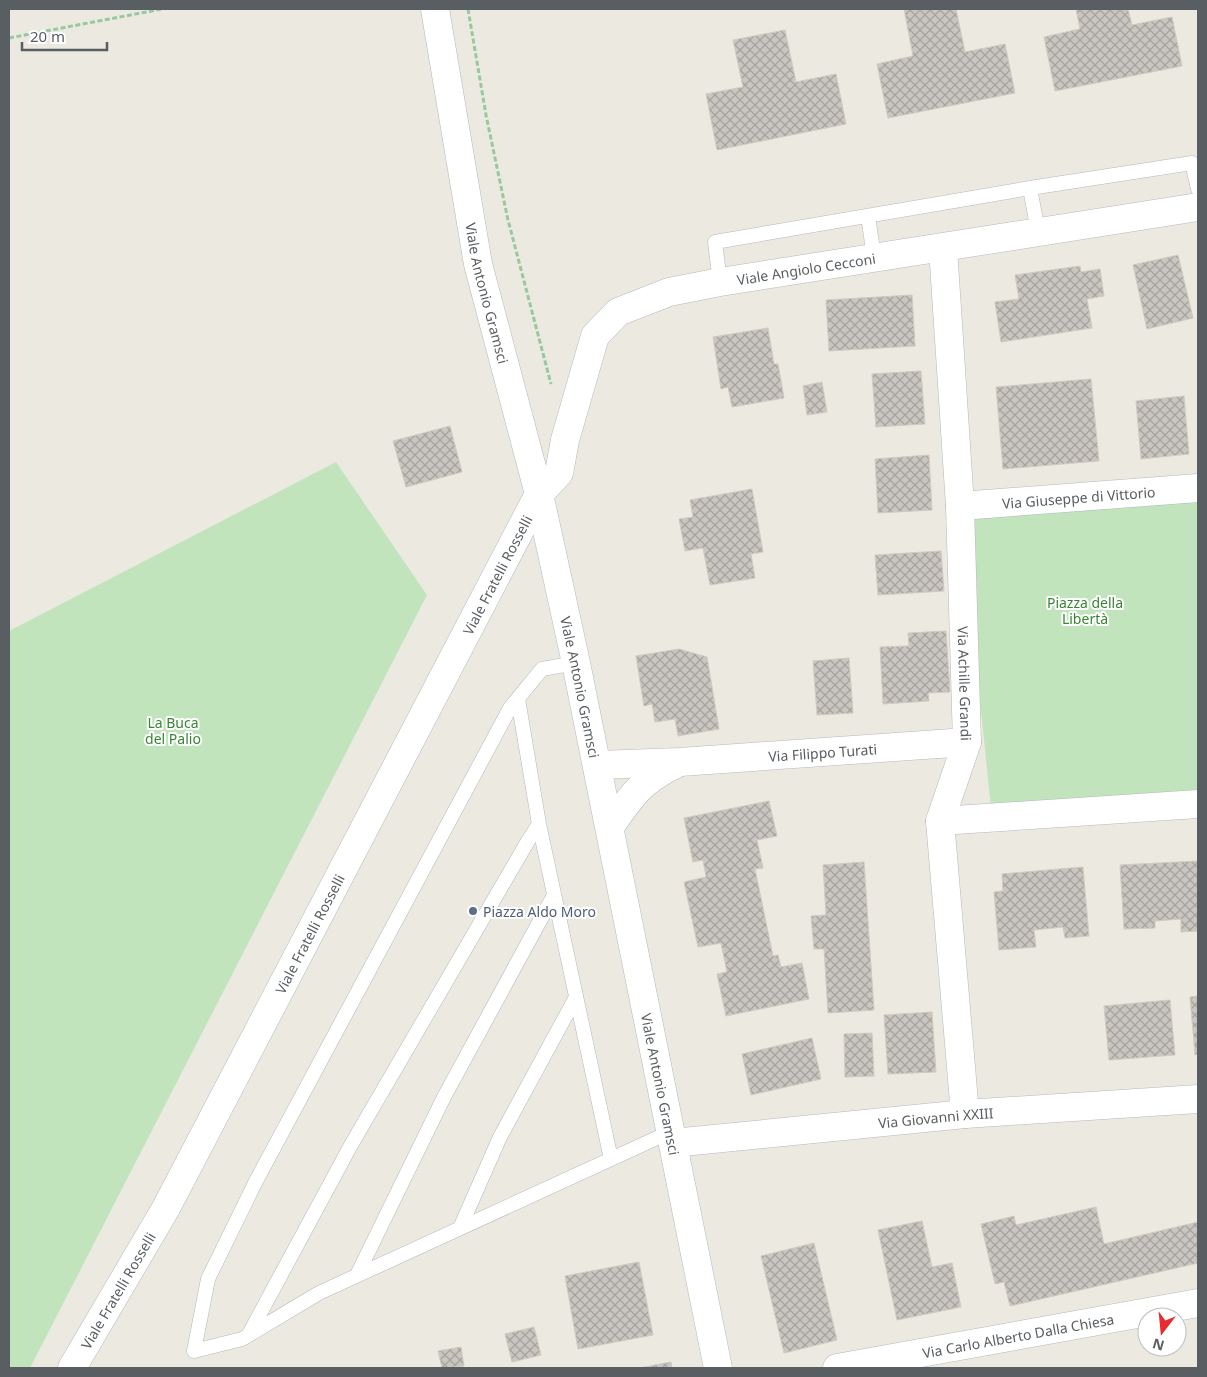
<svg xmlns="http://www.w3.org/2000/svg" width="1207" height="1377" viewBox="0 0 1207 1377" font-family="'Noto Sans',sans-serif">
<style>
.green{fill:#c1e4bd}
.building{fill:url(#building-cross-hatch);stroke:#d1cabf}
.lines{fill:none;stroke-linecap:round;stroke-linejoin:round}
.lane-casing{stroke:#b4b8bc;stroke-width:15}
.street-casing{stroke:#b4b8bc;stroke-width:29}
.secondary-casing{stroke:#b4b9be;stroke-width:29}
.path{stroke:#97c8a0;stroke-width:3;stroke-dasharray:5 2.5;stroke-linecap:butt}
.lane{stroke:#fff;stroke-width:14}
.street{stroke:#fff;stroke-width:28}
.secondary{stroke:#fff;stroke-width:28}
.service-dot{fill:#5c6f8a;stroke:#fff;stroke-width:2}
.labels{text-anchor:middle;dominant-baseline:central;stroke-width:4;stroke-linejoin:round;paint-order:stroke}
.street-label{font-size:14px;fill:#595e62;stroke:#fff}
.park-label{font-size:14px;fill:#398535;stroke:#fff}
.service-label{font-size:14px;fill:#4e5e75;stroke:#fff;text-anchor:start}
</style>
<defs>
<pattern id="building-cross-hatch" width="8" height="8" patternUnits="userSpaceOnUse" patternTransform="scale(1.25)"><rect width="8" height="8" fill="#c9c5c0"/><path d="M0 0l8 8M0 8l8-8" fill="none" stroke="#a6a39f"/></pattern>
</defs>
<rect width="100%" height="100%" fill="#ece9e1"/>
<path class="green" d="M336 462 427 595 30 1368H9V631Z
M1198 487V804L992 818 960 506Z"/>
<path class="building" d="M904 9H956L965 52 1005 44 1015 93 888 118 877 64 913 56Z
M1076 9H1128L1132 25 1172 17 1182 66 1055 91 1044 37 1080 29Z
M785 30 796 82 836 74 846 124 717 150 706 94 743 87 733 40Z
M1178 255 1193 318 1147 329 1133 265Z
M1080 266 1081 272 1100 269 1104 296 1087 299 1092 328 1001 342 995 302 1019 299 1015 275Z
M912 295 915 346 829 351 826 300Z
M768 328 774 364H778L784 398 732 407 728 387 721 389 713 337Z
M921 371 925 424 876 427 872 374Z
M1091 379 1099 461 1003 469 996 387Z
M822 382 827 412 807 415 803 386Z
M1184 396 1189 454 1141 459 1136 401Z
M450 426 462 472 406 487 393 441Z
M929 455 932 510 878 513 875 459Z
M752 489 763 552 751 554 755 578 710 585 703 548 685 551 679 519 693 517 690 500Z
M941 551 944 591 878 595 875 555Z
M946 631 950 692 928 693 929 701 883 704 880 647 909 646 908 633Z
M679 649 707 657 719 729 678 736 675 719 655 722 652 704 644 706 636 656Z
M849 658 853 713 817 715 813 661Z
M769 801 777 836 757 840 763 868 755 869 773 956 778 955 781 967 802 963 809 999 726 1016 717 974 727 972 721 943 698 947 684 882 706 877 703 860 693 862 684 818Z
M1198 861V931L1181 932V919L1155 921V928L1124 929 1120 865Z
M864 862 874 1010 828 1013 824 949H814L811 916 826 915 823 865Z
M1083 867 1089 936 1065 938 1063 927 1034 930 1036 947 999 950 994 892 1003 891 1002 874Z
M1198 996V1054L1195 1055 1190 997Z
M1170 1000 1175 1055 1109 1060 1104 1006Z
M932 1012 936 1072 888 1074 884 1015Z
M872 1033 874 1076 845 1077 844 1034Z
M812 1038 821 1079 751 1095 742 1054Z
M1096 1207 1104 1244 1198 1222V1263L1010 1306 1004 1282 995 1284 981 1224 1014 1216 1016 1225Z
M922 1221 932 1267 952 1263 961 1307 897 1320 878 1230Z
M814 1243 837 1340 784 1353 761 1256Z
M639 1262 653 1335 578 1349 565 1276Z
M534 1327 541 1355 512 1362 505 1334Z
M461 1347 464 1366 442 1368 438 1351Z
M671 1362 672 1368H639Z"/>
<g class="lines">
<g class="lane-casing">
<path id="lane" d="M1030 188 1038 232
M868 216 874 257
M720 282 715 242 1030 188 1192 163 1198 189
M576 663 542 669 510 708 255 1183 208 1279 194 1351 242 1339 319 1293 670 1132
M518 699 539 824 611 1159
M460 1228 500 1137 576 997
M357 1275 444 1097 554 895
M249 1334 351 1145 528 841 539 824"/>
</g>
<g class="street-casing">
<g id="street">
<path id="s1" d="M943 248 960 506 967 742 940 821 965 1114"/>
<path id="s2" d="M539 494 559 473 565 440 595 336 618 312 669 292 720 282 1198 207"/>
<path id="s3" d="M960 506 1198 488"/>
<path id="s4" d="M597 765 680 762 967 742"/>
<path d="M940 821 1198 804"/>
<path d="M610 827C631 796 641 781 676 764"/>
<path id="s5" d="M673 1143 965 1114 1198 1099"/>
<path id="s6" d="M837 1368 1198 1303"/>
</g>
</g>
<g class="secondary-casing">
<g id="secondary">
<path id="s7" d="M435 9 478 264 539 494 576 663 718 1368"/>
<path id="s8" d="M72 1368 166 1208 539 494"/>
</g>
</g>
<path class="path" d="M468 9 486 115 508 220 551 384
M9 38 162 9"/>
<use href="#lane" class="lane"/>
<use href="#street" class="street"/>
<use href="#secondary" class="secondary"/>
</g>
<circle class="service-dot" cx="473" cy="911" r="5"/>
<g class="labels">
<g class="street-label">
<text stroke="none"><textPath href="#s2" startOffset="398">Viale Angiolo Cecconi</textPath></text>
<text stroke="none"><textPath href="#s7" startOffset="289">Viale Antonio Gramsci</textPath></text>
<text stroke="none"><textPath href="#s3" startOffset="119">Via Giuseppe di Vittorio</textPath></text>
<text stroke="none"><textPath href="#s8" startOffset="900">Viale Fratelli Rosselli</textPath></text>
<text stroke="none"><textPath href="#s1" startOffset="436">Via Achille Grandi</textPath></text>
<text stroke="none"><textPath href="#s7" startOffset="694">Viale Antonio Gramsci</textPath></text>
<text stroke="none"><textPath href="#s4" startOffset="226">Via Filippo Turati</textPath></text>
<text stroke="none"><textPath href="#s8" startOffset="495">Viale Fratelli Rosselli</textPath></text>
<text stroke="none"><textPath href="#s7" startOffset="1099">Viale Antonio Gramsci</textPath></text>
<text stroke="none"><textPath href="#s5" startOffset="264">Via Giovanni XXIII</textPath></text>
<text stroke="none"><textPath href="#s8" startOffset="90">Viale Fratelli Rosselli</textPath></text>
<text stroke="none"><textPath href="#s6" startOffset="184">Via Carlo Alberto Dalla Chiesa</textPath></text>
</g>
<g class="park-label">
<text x="1085" y="602">Piazza della<tspan x="1085" dy="16">Libertà</tspan></text>
<text x="173" y="722">La Buca<tspan x="173" dy="16">del Palio</tspan></text>
</g>
<g class="service-label">
<text x="483" y="911">Piazza Aldo Moro</text>
</g>
</g>
<rect width="1207" height="1377" fill="none" stroke="#595e62" stroke-width="20"/>
<g transform="translate(1162 1332) rotate(196)"><circle r="24" fill="#ffffff" stroke="#bdbfc0"/>
<path d="M0-4L9 19L0 12L-9 19Z" fill="#e82b2f"/>
<text y="-8" font-size="14" font-weight="bold" text-anchor="middle" fill="#595e62">N</text>
</g>
<path d="M22 42v8h85v-8" fill="none" stroke="#595e62" stroke-width="2.5"/>
<text x="30" y="42" font-size="15" fill="#595e62" stroke="#ffffff" stroke-width="4" paint-order="stroke">20 m</text>
</svg>
